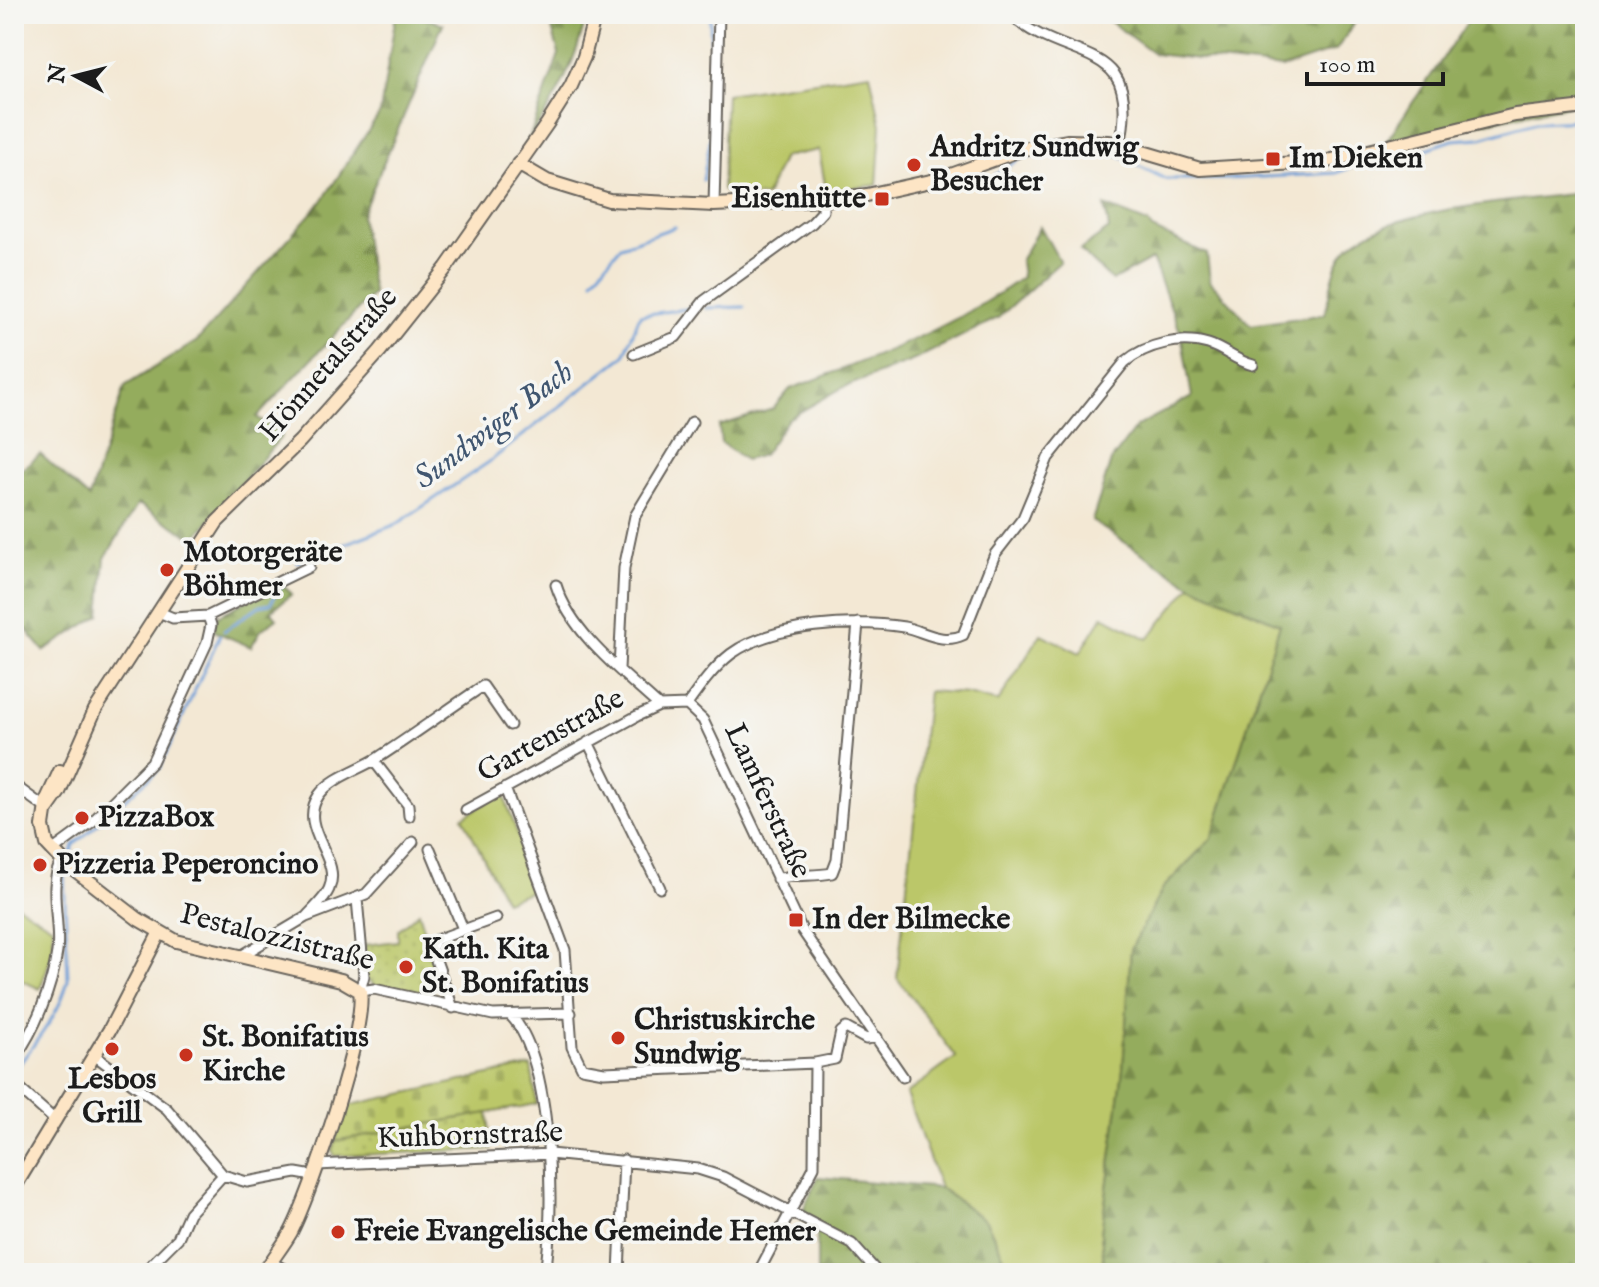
<svg xmlns="http://www.w3.org/2000/svg" width="1599" height="1287" viewBox="0 0 1599 1287" font-family="'IM FELL English',serif">
<style>
.grass{fill:#bbc769;stroke:#6c7242;stroke-width:2}
.forest{fill:url(#forest-firs);stroke:#58643c;stroke-width:2}
.cemetery{fill:url(#cemetery-stones);stroke:#6c7242;stroke-width:2}
.park{fill:url(#park-dots);stroke:#6c7242;stroke-width:2}
.lines{fill:none;stroke-linecap:round;stroke-linejoin:round}
.stream{stroke:#6d9dd6;stroke-width:3}
.street-casing{stroke:#67635c;stroke-width:13}
.secondary-casing{stroke:#67635c;stroke-width:16}
.street{stroke:#fff;stroke-width:9}
.secondary{stroke:#fde5c5;stroke-width:12}
.poi-dot{fill:#c8321e;stroke:#f6f6f2;stroke-width:3}
.labels{text-anchor:middle;dominant-baseline:central;stroke-width:7;stroke-linejoin:round;paint-order:stroke}
.poi-label{font-size:30px;font-weight:bold;fill:#1c1c1c;stroke:#f6f6f2;text-anchor:start}
.street-label{font-size:30px;fill:#1c1c1c;stroke:#f6f6f2}
.water-label{font-size:32px;font-style:italic;fill:#405670;stroke:#f6f6f2}
</style>
<defs>
<pattern id="forest-firs" width="22" height="20" patternUnits="userSpaceOnUse" patternTransform="scale(2)"><rect width="22" height="20" fill="#94ac5d"/><path d="M5 1l3.5 6h-7zM16 11l3.5 6h-7z" fill="#788b4c"/></pattern>
<pattern id="cemetery-stones" width="16" height="16" patternUnits="userSpaceOnUse" patternTransform="scale(2)"><rect width="16" height="16" fill="#bbc769"/><path d="M2 7V4a2 2 0 0 1 4 0v3zM10 15v-3a2 2 0 0 1 4 0v3z" fill="#a0aa5a"/></pattern>
<pattern id="park-dots" width="8" height="8" patternUnits="userSpaceOnUse" patternTransform="scale(2)"><rect width="8" height="8" fill="#bbc769"/><path d="M2 2h.1M6 6h.1" fill="none" stroke="#a0aa5a" stroke-width="1.8" stroke-linecap="round"/></pattern>
</defs>
<rect width="100%" height="100%" fill="#f6f6f2"/>
<filter id="ink" filterUnits="userSpaceOnUse"><feTurbulence type="fractalNoise" baseFrequency=".0125" numOctaves="2"/><feDisplacementMap in="SourceGraphic" scale="16" xChannelSelector="R" yChannelSelector="G"/><feConvolveMatrix kernelMatrix="1 2 1 2 8 2 1 2 1" color-interpolation-filters="sRGB"/></filter>
<filter id="wash" filterUnits="userSpaceOnUse"><feTurbulence type="fractalNoise" baseFrequency=".006" numOctaves="4" result="noise"/><feDisplacementMap in="SourceGraphic" scale="32" xChannelSelector="R" yChannelSelector="G"/><feGaussianBlur stdDeviation="1.8" result="paint"/><feColorMatrix in="noise" values="0 0 0 0 0 0 0 0 0 0 0 0 0 0 0 0 0 1.4 0 .05"/><feComposite in="paint" operator="in"/></filter>
<g filter="url(#wash)">
<rect width="100%" height="100%" fill="#f3e8d4"/>
<path class="grass" d="M870 73 881 125 877 185 826 191 819 150 783 157 766 196 731 197 722 189 726 94Z
M1191 585 1280 624 1212 838 1163 888 1131 949 1123 1069 1101 1233 1105 1273H1012L986 1221 940 1188 906 1094 956 1057 897 978 928 691 968 694 998 702 1041 634 1080 653 1103 616 1148 639Z
M503 793 537 889 505 901 463 817Z
M14 903 53 927V951L40 989 14 977Z"/>
<path class="forest" d="M396 14H410L443 24 361 216 373 294 257 417 282 436 194 539 138 504 105 558 100 615 44 651 24 627 14 626V476L40 454 89 498 125 386 197 341 322 201 380 113Z
M548 14H587C576 62 557 98 529 139L559 54Z
M1100 14H1361L1336 50 1282 68 1154 54Z
M1473 14H1585V102L1385 143Z
M1585 192V1273H1105L1101 1233 1123 1069 1131 949 1163 888 1212 838 1280 624 1191 585 1092 521 1111 461 1137 426 1192 397 1181 334 1152 259 1112 281 1080 250 1109 229 1105 206 1148 223 1152 229 1207 254 1210 281 1251 325 1325 314C1331 289 1333 257 1355 241 1404 206 1524 201 1585 192Z
M1040 226 1060 262 998 318 914 360 842 388 788 419 763 455 745 460 721 443 719 426 773 409 790 389C867 360 955 328 1022 277L1020 261Z
M280 583 292 594 271 611 277 618 261 630 251 647 214 631 216 617Z
M818 1177 940 1188 986 1221 1012 1273H817V1225L802 1212Z"/>
<path class="cemetery" d="M531 1066 537 1104 335 1141 346 1106Z"/>
<path class="park" d="M419 912 439 979 426 998 374 985 366 978 365 945 398 941V930Z
M488 1113 491 1149 335 1156 332 1151 335 1141Z"/>
<g class="lines">
<path class="stream" d="M710 14 712 122
M1096 147 1108 150 1165 179H1228L1336 173 1386 155 1412 154 1453 140 1481 138 1536 122 1585 120
M995 175 1023 157 1088 147
M703 180 712 130
M593 280 621 246 675 227
M706 308 744 307
M297 562 397 524 489 462 624 356 640 315 694 308
M224 631 259 606 270 604 285 581
M70 855 74 845 159 769 220 635
M14 1072C35 1041 59 1017 68 980L64 874"/>
</g>
</g>
<g filter="url(#ink)">
<g class="lines">
<g class="street-casing">
<path id="street" d="M1009 14C1068 67 1143 36 1120 145
M714 205 719 14
M634 354 676 337 704 301 812 223 823 211V200
M556 585C571 633 623 673 659 706
M159 612 173 618 208 616 309 567
M619 669 624 568 635 516 692 422
M687 705C699 688 714 667 731 654 772 624 855 619 904 627 924 631 942 645 963 635L995 554 1023 518 1048 458 1125 362C1146 344 1181 336 1208 344 1224 349 1236 361 1253 365
M588 742 660 888
M374 761 408 805 409 816
M14 785 47 809
M505 788 565 950 572 1047 582 1068 604 1072 815 1063
M466 810 637 716 659 706 687 705 703 720 802 930 903 1077
M430 849 463 929
M52 851 93 821 152 762 207 643 211 625 208 616
M777 879C795 873 813 877 832 873L837 860 858 623
M357 899 364 976 360 991 374 989 493 1015 571 1013
M306 917C313 909 325 899 329 889 343 858 296 829 319 795 331 778 358 770 376 759 412 736 447 710 483 686L510 725
M239 957 306 917 366 894 413 842
M453 1008 432 949 436 940 496 918
M511 1016C553 1059 555 1215 545 1273
M94 1055 167 1109 223 1175
M14 1059C35 1030 52 988 57 952 61 925 47 883 62 860
M14 1084 56 1121
M317 1165 550 1154 698 1169 723 1177 852 1244 878 1273
M223 1175 247 1182 296 1173 313 1176
M270 1262 292 1273
M143 1273 178 1238 189 1213 223 1175
M619 1273 624 1160
M758 1273 814 1167 815 1063 835 1059 841 1032 846 1028 866 1039 877 1037"/>
</g>
<g class="secondary-casing">
<path id="secondary" d="M518 164 547 181 609 200 714 205 823 200 867 195 940 179 1023 149 1067 141 1109 142 1200 169 1328 161 1515 115 1585 107
M60 771 47 799 43 826 47 844 62 860 138 919 176 941 341 980 360 991C367 1028 311 1194 291 1232 283 1246 272 1259 264 1273
M47 809 59 792 95 710 217 522 300 441 380 351 446 268 547 124 571 86 584 57 595 14
M14 1188 110 1029 159 934"/>
</g>
<use href="#street" class="street"/>
<use href="#secondary" class="secondary"/>
</g>
</g>
<g class="poi-dot">
<rect x="1265" y="151" width="16" height="16" rx="4"/>
<circle cx="914" cy="165" r="8"/>
<rect x="874" y="191" width="16" height="16" rx="4"/>
<circle cx="167" cy="570" r="8"/>
<circle cx="82" cy="818" r="8"/>
<circle cx="40" cy="865" r="8"/>
<rect x="788" y="912" width="16" height="16" rx="4"/>
<circle cx="406" cy="967" r="8"/>
<circle cx="618" cy="1038" r="8"/>
<circle cx="112" cy="1049" r="8"/>
<circle cx="186" cy="1055" r="8"/>
<circle cx="338" cy="1232" r="8"/>
</g>
<g class="labels">
<g class="poi-label">
<text x="930" y="148">Andritz Sundwig<tspan x="930" dy="34">Besucher</tspan></text>
<text x="1289" y="159">Im Dieken</text>
<text x="866" y="199" text-anchor="end">Eisenhütte</text>
<text x="183" y="553">Motorgeräte<tspan x="183" dy="34">Böhmer</tspan></text>
<text x="98" y="818">PizzaBox</text>
<text x="56" y="865">Pizzeria Peperoncino</text>
<text x="812" y="920">In der Bilmecke</text>
<text x="422" y="950">Kath. Kita<tspan x="422" dy="34">St. Bonifatius</tspan></text>
<text x="634" y="1021">Christuskirche<tspan x="634" dy="34">Sundwig</tspan></text>
<text x="202" y="1038">St. Bonifatius<tspan x="202" dy="34">Kirche</tspan></text>
<text x="112" y="1080" text-anchor="middle">Lesbos<tspan x="112" dy="34">Grill</tspan></text>
<text x="354" y="1232">Freie Evangelische Gemeinde Hemer</text>
</g>
<g class="street-label">
<text transform="translate(329 365) rotate(-49)">Hönnetalstraße</text>
<text transform="translate(551 736) rotate(-29)">Gartenstraße</text>
<text transform="translate(767 801) rotate(65)">Lamferstraße</text>
<text transform="translate(277 938) rotate(14)">Pestalozzistraße</text>
<text transform="translate(470 1136) rotate(-2)">Kuhbornstraße</text>
</g>
<g class="water-label">
<text transform="translate(494 426) rotate(-37)">Sundwiger Bach</text>
</g>
</g>
<rect width="1599" height="1287" fill="none" stroke="#f6f6f2" stroke-width="48"/>
<g transform="translate(76 76) rotate(277)" stroke="#f6f6f2" stroke-width="6" paint-order="stroke">
<path d="M0-6L14 30L0 20L-14 30Z" fill="#1c1c1c"/>
<text y="-12" font-size="22" font-weight="bold" text-anchor="middle" fill="#1c1c1c">N</text>
</g>
<path d="M1307 72v12h136v-12" fill="none" stroke="#1c1c1c" stroke-width="4"/>
<text x="1319" y="72" font-size="24" fill="#1c1c1c" stroke="#f6f6f2" stroke-width="6" paint-order="stroke">100 m</text>
</svg>
